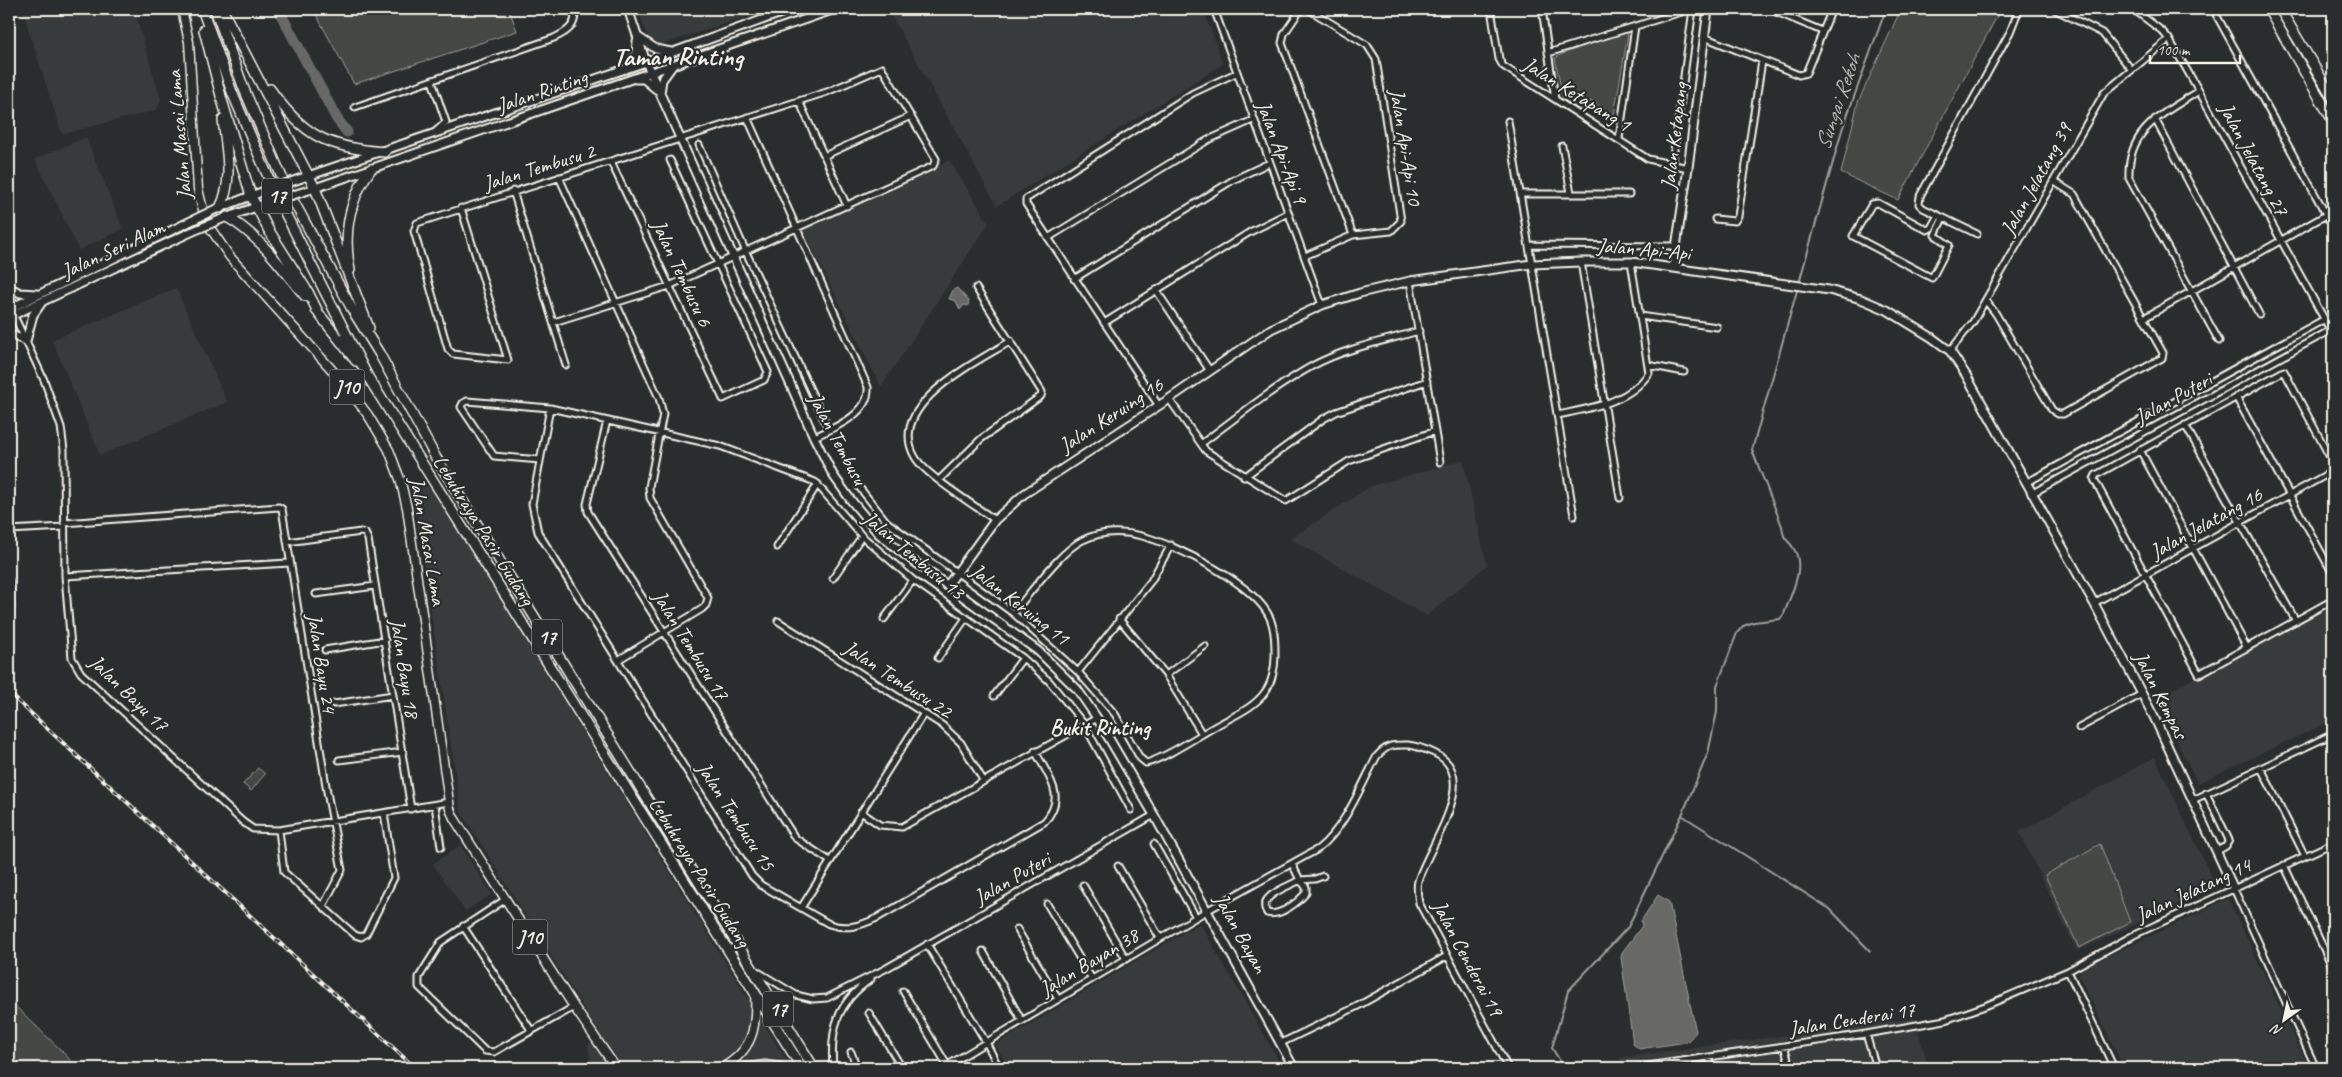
<svg xmlns="http://www.w3.org/2000/svg" width="2342" height="1077" viewBox="0 0 2342 1077" font-family="Caveat,sans-serif">
<style>
.built{fill:#373a3a}
.green{fill:#444645;stroke:#9c9c96}
.water{fill:#676866;stroke:#9f9f9a}
.lines{fill:none;stroke-linecap:round;stroke-linejoin:round}
.stream{stroke:#9f9f9a;stroke-width:2}
.river{stroke:#676866;stroke-width:11}
.street-casing{stroke:#f4f1e8;stroke-width:9}
.secondary-casing{stroke:#f4f1e8;stroke-width:11}
.primary-casing{stroke:#f4f1e8;stroke-width:11}
.highway-casing{stroke:#f4f1e8;stroke-width:12}
.street{stroke:#2a2d2e;stroke-width:5}
.secondary{stroke:#2a2d2e;stroke-width:7}
.primary{stroke:#2a2d2e;stroke-width:8}
.highway{stroke:#2a2d2e;stroke-width:9}
.rail-casing{stroke:#f4f1e8;stroke-width:4}
.rail{stroke:#2a2d2e;stroke-width:2;stroke-dasharray:5.5;stroke-linecap:butt}
.secondary-bridge-casing{stroke:#f4f1e8;stroke-width:11;stroke-linecap:butt}
.secondary-bridge{stroke:#2a2d2e;stroke-width:7}
.labels{text-anchor:middle;dominant-baseline:central;stroke-width:4.5;stroke-linejoin:round;paint-order:stroke}
.shield{fill:#2a2d2e;stroke:#b7b6b0;stroke-width:1}
.shield-label{font-size:20px;font-weight:bold;fill:#f4f1e8}
.street-label{font-size:21px;fill:#f4f1e8;stroke:#2a2d2e}
.water-label{font-size:22px;font-style:italic;fill:#b5b3ae;stroke:#2a2d2e}
.neighbourhood-label{font-size:22px;font-weight:bold;fill:#f4f1e8;stroke:#2a2d2e}
.district-label{font-size:26px;font-weight:bold;fill:#f4f1e8;stroke:#2a2d2e}
</style>
<rect width="100%" height="100%" fill="#2a2d2e"/>
<filter id="ink" filterUnits="userSpaceOnUse"><feTurbulence type="fractalNoise" baseFrequency=".02" numOctaves="2"/><feDisplacementMap in="SourceGraphic" scale="10" xChannelSelector="R" yChannelSelector="G"/><feConvolveMatrix kernelMatrix="1 2 1 2 8 2 1 2 1" color-interpolation-filters="sRGB"/></filter>
<g filter="url(#ink)">
<path class="built" d="M22 9H134L161 100 157 110 62 134Z
M637 9H768L661 45 649 39Z
M899 9H1203L1223 64 997 206 890 13Z
M86 137 123 229 79 250 35 159Z
M949 160 989 223 881 387 803 230Z
M176 288 227 402 100 455 52 340Z
M1463 460 1487 565 1427 616 1290 539 1371 486Z
M430 486 791 1068H591L588 1045 601 1036 461 812 415 505 410 489Z
M2333 604V720L2198 783 2155 699Z
M2155 757 2216 887 2077 951 2019 832Z
M460 845 492 894 465 911 433 864Z
M2228 899 2309 1068H2124L2079 976 2081 969Z
M1200 923 1283 1068H1009L995 1045Z
M1914 1018 1929 1068H1621L1619 1058Z"/>
<path class="green" d="M313 9H509L517 31 354 84Z
M1901 9H2001L1898 200 1841 173 1858 102Z
M1623 32 1628 34 1614 115 1591 101 1583 112 1563 99 1555 58 1562 54Z
M258 768 265 774 251 791 243 784Z
M2100 844 2130 922 2079 948 2045 875Z
M9 1000 63 1052 77 1068H9Z"/>
<path class="water" d="M957 288 969 301 968 306 964 305 960 310 956 301 949 299 953 290Z
M1658 895 1669 902 1696 1032 1687 1042 1639 1049 1633 1044 1621 957 1623 951 1642 926 1641 921Z"/>
<g class="lines">
<path class="stream" d="M1799 283 1842 130 1886 9
M1683 816 1830 909 1870 951
M1558 1068 1560 1061 1552 1048 1568 991 1628 927 1682 815 1708 753 1717 712V686L1737 633 1743 626 1754 622 1780 619 1784 614C1790 596 1806 568 1794 549 1787 537 1784 543 1782 526L1752 450 1798 287"/>
<path class="river" d="M278 9 337 119 347 132"/>
<g class="street-casing">
<path id="street" d="M1214 9 1322 305
M1301 9 1284 34 1282 43 1353 235
M1491 9 1499 59 1503 66 1648 159 1688 168
M1542 9 1555 99
M1769 9 1822 31
M2054 9 2102 33 2131 69
M2133 9 2162 31 2169 39 2199 91 2333 335
M2213 9 2333 227
M1704 37 1799 75 1806 73 1832 9
M1548 53 1691 9
M432 81 446 122 436 131
M2199 91C2163 114 2127 129 2129 178L2219 341
M799 101 847 206
M355 107 554 38C567 32 578 25 574 9
M747 117 868 387C870 414 834 428 814 437
M2155 119 2259 314
M1508 121 1574 516
M1619 139 1635 26
M699 145 746 252 829 430
M1562 146 1571 193
M824 156 911 116
M611 162 723 399 764 380 768 372 670 160
M1672 165 1693 9
M559 177 659 398 663 414 649 487 650 498 708 598 706 605 702 609 618 660
M513 191 566 365
M1521 194H1629
M461 208 508 360 453 354 448 349 414 231 417 223 827 92 882 68 936 159 933 166 669 286 554 322
M1938 215 1931 228 1927 230 1878 203 1872 204 1853 236 1932 278 1949 245 1935 235 1943 218
M1715 219 1735 221 1738 216 1762 61
M1977 234 1923 208 1919 204 1920 196 2010 32 2019 9
M1048 238 1208 140 1253 120
M1530 245 1676 246
M1305 256 1353 235 1391 231 1401 221 1376 59 1367 45 1308 9
M1581 262 1620 498
M1074 279 1233 180 1269 163
M1410 281 1440 462
M1156 290 1210 371
M9 294 15 308
M1986 301 1996 314 2052 410 2058 414H2063L2162 358 2163 353 2074 194 2053 181
M9 313 16 320 44 380 61 427 64 450 65 576 72 658 81 673 243 822 253 829 279 830 449 802
M1640 316 1717 327
M2144 318 2326 215
M1104 323 1250 232 1288 213
M1950 351 1973 322 2104 93 2169 39
M1648 365 1684 372
M2236 397 2333 574
M1169 399 1206 451 1286 501 1349 461 1435 431
M1159 406 1026 204V199L1193 93 1236 73
M550 408 532 504 538 532 752 876 761 885 829 924C847 930 860 926 877 918L1044 822C1068 797 1048 776 1035 751
M1558 415C1590 408 1629 403 1649 373L1631 262
M607 421 587 504 588 512 795 838 830 861
M2185 425 2296 621
M1201 444C1237 417 1274 387 1314 365 1346 348 1384 341 1419 331
M2140 450 2247 648
M540 460 494 456 461 407 463 403 467 401 550 408 720 446 815 482 862 536 913 580 1023 658 1049 681 1084 724 1131 810
M2333 463 2284 371 2116 464 2096 475 2094 479 2199 674 2333 600
M1244 477 1323 419 1336 412 1427 381
M939 480 981 439 1041 396 1042 392 976 288
M2026 483 2325 319
M859 487 887 522 1013 613 1078 672 1115 714 1140 758 1146 763C1164 759 1198 736 1216 726 1233 716 1254 708 1265 692 1272 683 1275 667 1275 656 1275 644 1275 630 1270 618 1256 585 1177 545 1142 536 1123 531 1101 531 1083 540 1061 550 1030 594 1013 613
M2031 494 2331 330
M995 520C977 507 925 475 915 457 885 405 977 362 1011 341
M64 523 279 507 282 509 327 792 342 870 323 906
M9 530 64 527
M287 542 361 532 365 533 368 539 411 809
M777 547 818 484
M65 576 289 563
M833 578 862 536
M9 580 11 608 9 611
M316 594 375 586
M2094 603 2333 471
M884 619 913 580
M1119 619 1166 675 1202 734
M778 621 942 725 961 743 983 780
M325 650 385 640
M938 658 966 618
M1078 672 1151 581 1171 545
M1166 675 1205 646
M994 696 1023 658
M334 704 393 695
M2079 728 2142 694
M339 760 403 752
M2261 768 2305 856
M2206 793 2229 840 2226 846 2217 851
M2193 800 2333 734
M435 805 441 847
M861 812 880 825 902 827 1097 718
M279 830 284 872 355 935 361 937 366 934 394 878 384 813
M1154 844 1196 917
M1292 864 1300 880 1315 879 1323 876
M2284 865 2333 968
M1118 866 1160 938
M1300 880 1306 887V893C1298 902 1280 917 1267 913 1256 896 1288 887 1300 880Z
M1083 885 1126 959
M2234 889 2316 1068
M506 899 441 942 419 977V987L485 1051 494 1052 574 1007
M1047 904 1092 979
M801 908 924 713
M463 926 531 1030
M1017 929 1058 999
M927 944 986 1042 999 1068
M983 951 1022 1021
M755 970 796 995 813 999 827 998 885 969 1154 815
M2068 971 2114 1068
M903 991 947 1065
M869 1013 902 1068
M1866 1034 1876 1068
M1281 1043 1356 1007 1447 956
M1784 1046 1791 1068
M851 1052 857 1068
M1709 1057 1712 1068
M833 1068C830 1028 837 1003 871 979
M943 1068 1208 910 1318 849C1345 828 1361 786 1377 756 1388 744 1393 745 1408 745 1418 746 1425 749 1434 753 1484 776 1427 848 1418 881 1416 888 1418 896 1419 903L1508 1068
M1634 1068 1866 1034 1945 1020 1985 1006 2068 971 2134 935 2333 843
M2323 1068 2333 1064"/>
</g>
<g class="secondary-casing">
<path id="secondary" d="M628 9 646 62 814 437 833 475 850 499 878 533 901 552 1038 651 1077 689 1097 718 1154 815 1294 1068
M638 37 656 49 671 52
M626 69 636 55 637 41
M636 79H644L656 89
M660 93 662 80 673 65
M305 177 646 62 792 9
M312 189 835 9
M217 209 256 194
M225 218 259 206
M1673 267 1688 168 1708 9
M9 287 20 293 37 294
M9 309 187 223
M9 317 191 232
M9 334 26 341 33 315 42 302
M947 586 995 520 1024 494 1169 399 1271 329 1322 305 1360 293 1410 281 1532 264 1581 262H1631L1829 290 1861 299 1887 310 1931 337 1950 351 1966 375 2094 603 2154 717 2234 889"/>
</g>
<g class="primary-casing">
<path id="primary" d="M182 9 189 42 198 189 206 222 230 257 342 381 368 415 389 450 400 479 407 508 450 809 454 818 574 1007 616 1068
M722 1068C753 1050 757 1028 755 993
M743 1068 765 1065 786 1068"/>
</g>
<g class="highway-casing">
<path id="highway" d="M202 9 232 92 275 193 368 377 802 1068
M215 9 244 89 287 189 353 311 379 353 436 458 814 1068
M222 9 315 188 369 328
M2268 9 2333 121
M2280 9 2333 98
M204 30 222 100 251 196 268 229 308 292 319 314
M270 89C303 136 328 148 385 152
M220 208C234 181 226 149 223 120
M227 217C260 236 281 267 305 296
M350 270C343 234 349 199 371 169
M316 310 356 361"/>
</g>
<use href="#street" class="street"/>
<use href="#secondary" class="secondary"/>
<use href="#primary" class="primary"/>
<use href="#highway" class="highway"/>
<g class="rail-casing">
<path id="rail" d="M9 693 415 1068"/>
</g>
<use href="#rail" class="rail"/>
<g class="secondary-bridge-casing">
<path id="secondary-bridge" d="M256 194 302 178
M261 205 309 190
M187 223 216 209
M191 232 222 219"/>
</g>
<use href="#secondary-bridge" class="secondary-bridge"/>
</g>
</g>
<g class="labels">
<g class="shield">
<rect x="262" y="178.5" width="30" height="35" rx="4"/>
<rect x="329.5" y="369.5" width="35" height="35" rx="4"/>
<rect x="532" y="619.5" width="30" height="35" rx="4"/>
<rect x="512.5" y="919.5" width="35" height="35" rx="4"/>
<rect x="763" y="991.5" width="30" height="35" rx="4"/>
</g>
<g class="shield-label">
<text x="277" y="196">17</text>
<text x="347" y="387">J10</text>
<text x="547" y="637">17</text>
<text x="530" y="937">J10</text>
<text x="778" y="1009">17</text>
</g>
<g class="street-label">
<text transform="translate(542 91) rotate(-19)">Jalan Rinting</text>
<text transform="translate(1577 94) rotate(32)">Jalan Ketapang 1</text>
<text transform="translate(179 135) rotate(-95)">Jalan Masai Lama</text>
<text transform="translate(1674 136) rotate(-83)">Jalan Ketapang</text>
<text transform="translate(1406 147) rotate(81)">Jalan Api-Api 10</text>
<text transform="translate(1282 152) rotate(69)">Jalan Api-Api 9</text>
<text transform="translate(2254 159) rotate(62)">Jalan Jelatang 27</text>
<text transform="translate(539 167) rotate(-17)">Jalan Tembusu 2</text>
<text transform="translate(2036 179) rotate(-61)">Jalan Jelatang 39</text>
<text transform="translate(113 249) rotate(-25)">Jalan Seri Alam</text>
<text transform="translate(1644 249) rotate(5)">Jalan Api-Api</text>
<text transform="translate(682 273) rotate(65)">Jalan Tembusu 6</text>
<text transform="translate(2173 398) rotate(-29)">Jalan Puteri</text>
<text transform="translate(1111 415) rotate(-33)">Jalan Keruing 16</text>
<text transform="translate(838 439) rotate(62)">Jalan Tembusu</text>
<text transform="translate(2206 523) rotate(-29)">Jalan Jelatang 16</text>
<text transform="translate(484 530) rotate(58)">Lebuhraya Pasir Gudang</text>
<text transform="translate(428 541) rotate(80)">Jalan Masai Lama</text>
<text transform="translate(914 555) rotate(40)">Jalan Tembusu 13</text>
<text transform="translate(1020 604) rotate(38)">Jalan Keruing 11</text>
<text transform="translate(691 645) rotate(58)">Jalan Tembusu 17</text>
<text transform="translate(322 663) rotate(81)">Jalan Bayu 24</text>
<text transform="translate(405 668) rotate(81)">Jalan Bayu 18</text>
<text transform="translate(898 679) rotate(33)">Jalan Tembusu 22</text>
<text transform="translate(129 693) rotate(44)">Jalan Bayu 17</text>
<text transform="translate(2161 695) rotate(63)">Jalan Kempas</text>
<text transform="translate(736 816) rotate(57)">Jalan Tembusu 15</text>
<text transform="translate(700 872) rotate(58)">Lebuhraya Pasir Gudang</text>
<text transform="translate(1012 878) rotate(-30)">Jalan Puteri</text>
<text transform="translate(2193 890) rotate(-25)">Jalan Jelatang 14</text>
<text transform="translate(1241 933) rotate(61)">Jalan Bayan</text>
<text transform="translate(1468 958) rotate(62)">Jalan Cenderai 19</text>
<text transform="translate(1089 962) rotate(-31)">Jalan Bayan 38</text>
<text transform="translate(1852 1019) rotate(-9)">Jalan Cenderai 17</text>
</g>
<g class="water-label">
<text transform="translate(1838 102) rotate(-71)">Sungai Rekoh</text>
</g>
<g class="neighbourhood-label">
<text x="1100" y="728">Bukit Rinting</text>
</g>
<g class="district-label">
<text x="678" y="56">Taman Rinting</text>
</g>
</g>
<rect width="2342" height="1077" fill="none" stroke="#2a2d2e" stroke-width="30"/>
<rect x="15" y="15" width="2312" height="1047" fill="none" stroke="#f4f1e8" stroke-width="2" filter="url(#ink)"/>
<g transform="translate(2284 1020) rotate(213)" stroke="#2a2d2e" stroke-width="4" paint-order="stroke">
<path d="M0-4L9 19L0 12L-9 19Z" fill="#f4f1e8"/>
<text y="-8" font-size="14" font-weight="bold" text-anchor="middle" fill="#f4f1e8">N</text>
</g>
<path d="M2150 55v8h90v-8" fill="none" stroke="#f4f1e8" stroke-width="2.5"/>
<text x="2157" y="55" font-size="15" fill="#f4f1e8" stroke="#2a2d2e" stroke-width="4" paint-order="stroke">100 m</text>
</svg>
